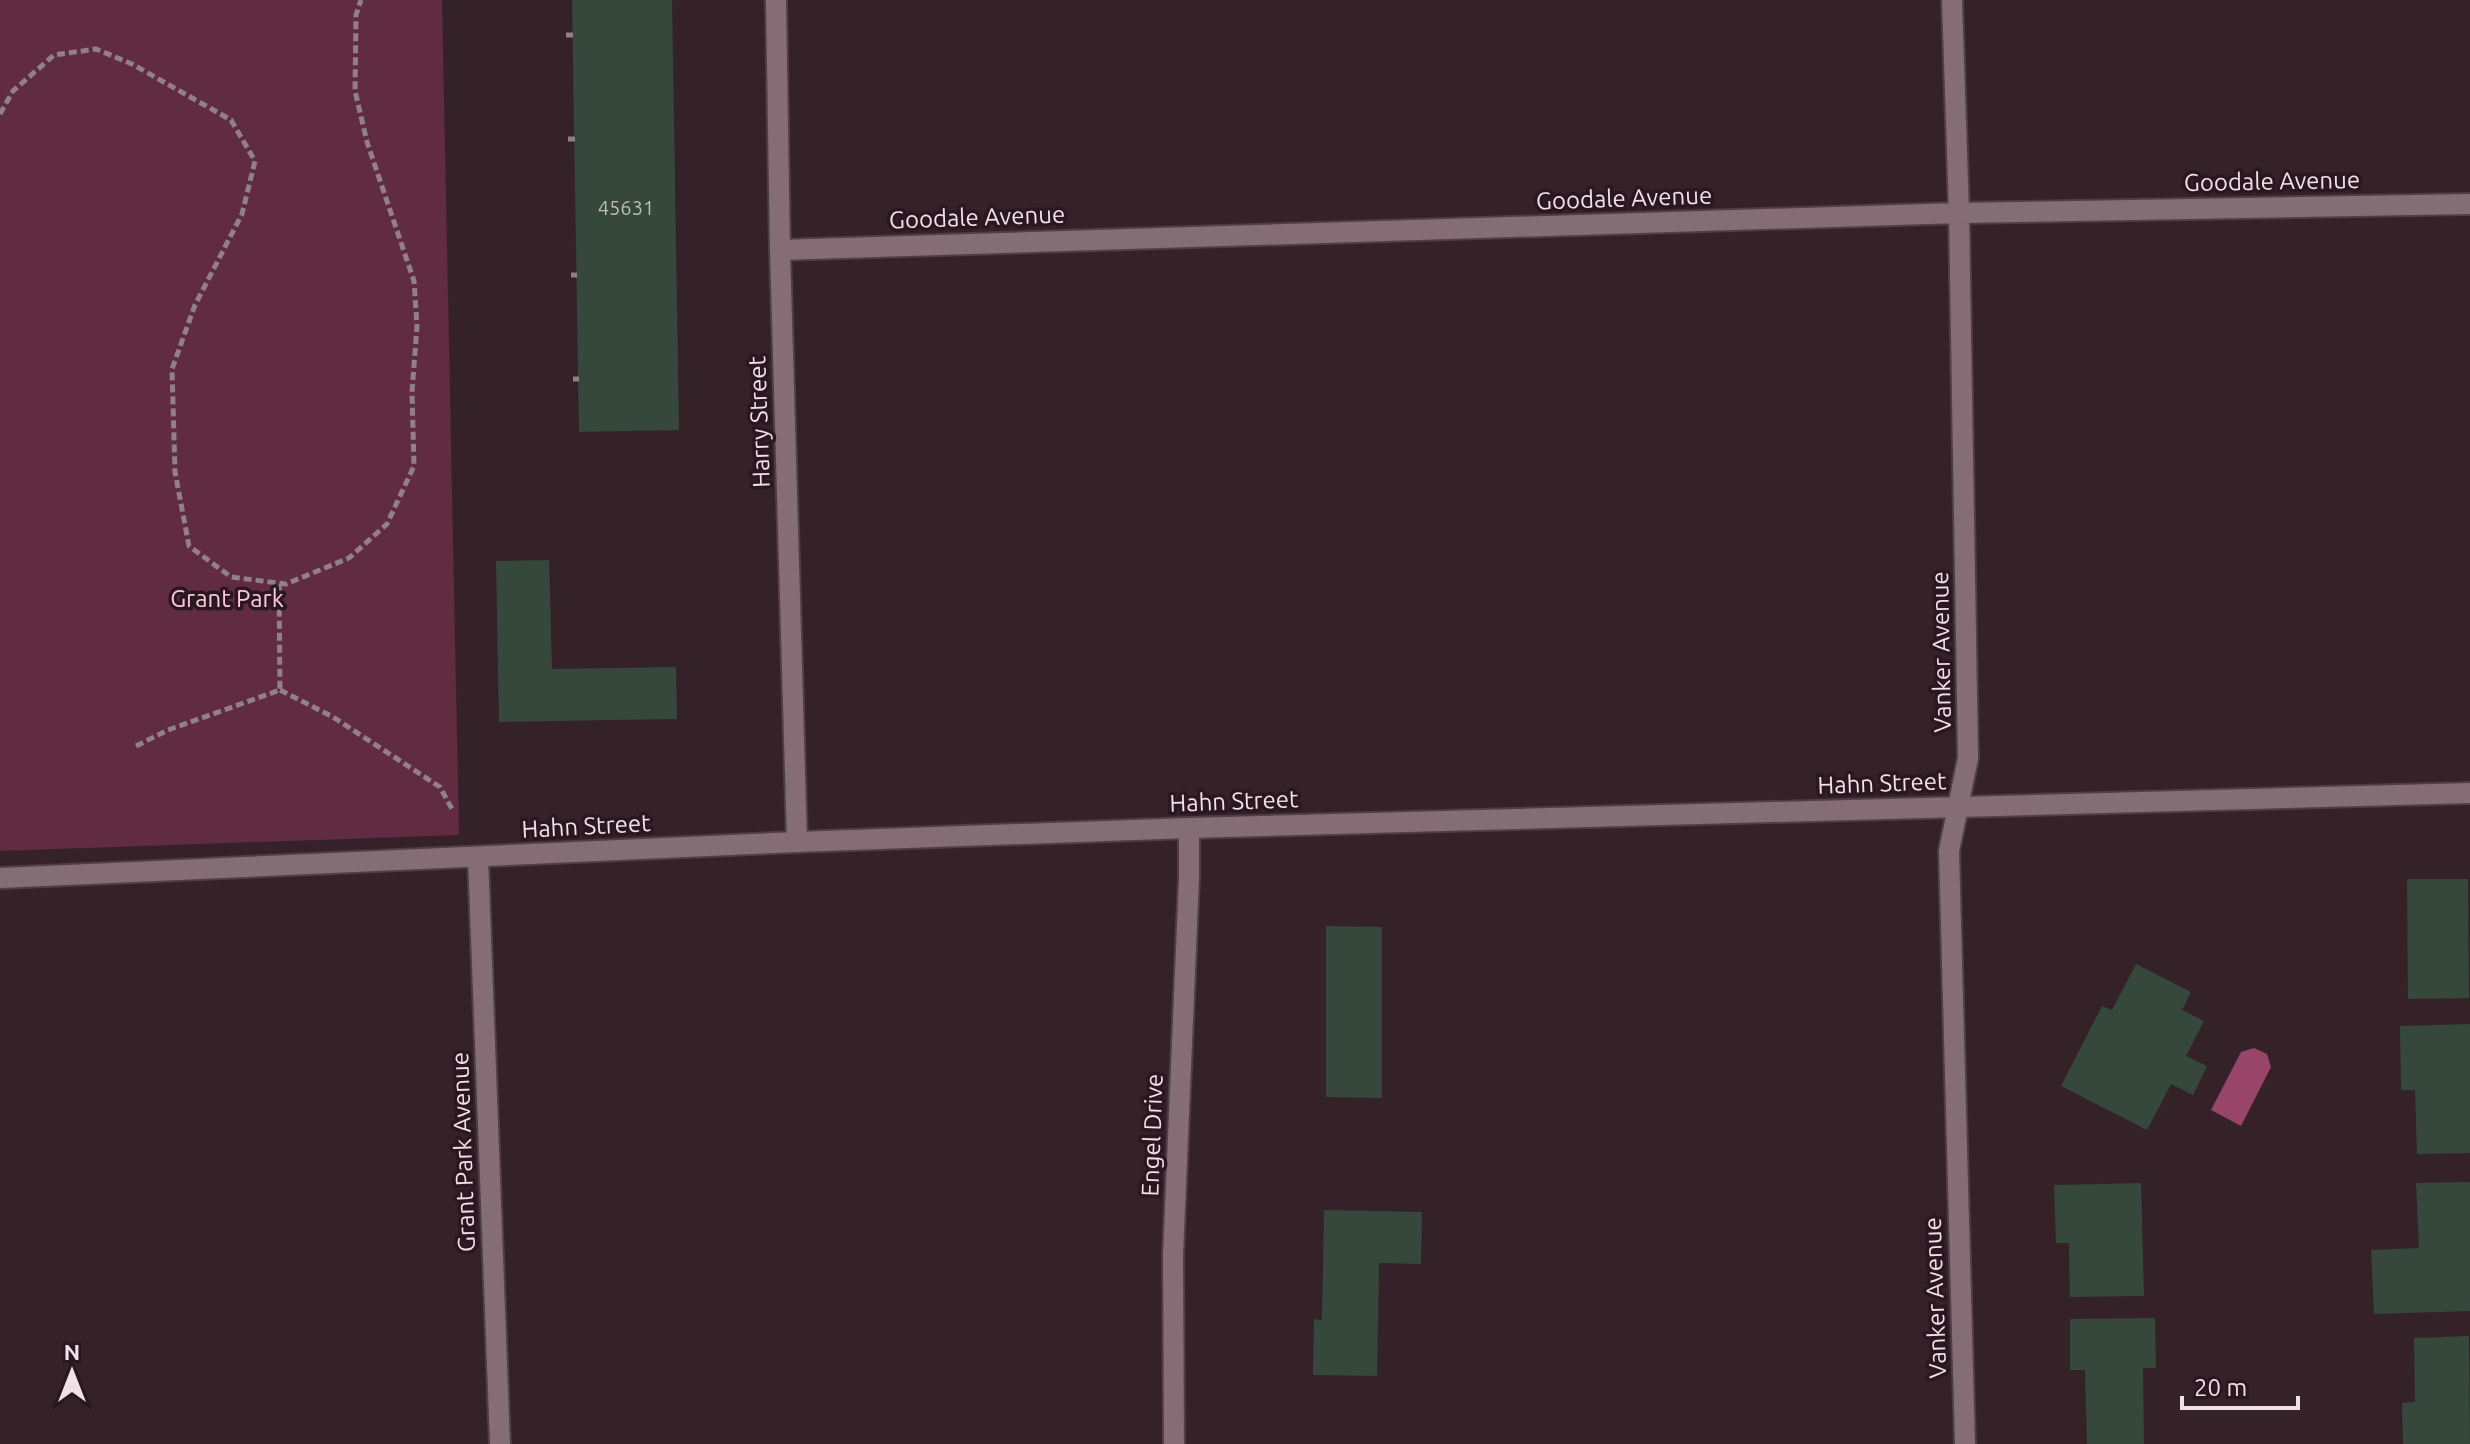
<svg xmlns="http://www.w3.org/2000/svg" width="2470" height="1444" viewBox="0 0 2470 1444" font-family="Ubuntu,sans-serif">
<style>
.green{fill:#612b42}
.water{fill:#984569}
.building{fill:#35483b}
.lines{fill:none;stroke-linecap:round;stroke-linejoin:round}
.street-casing{stroke:#4f3e44;stroke-width:24}
.path{stroke:#918086;stroke-width:5;stroke-dasharray:8 4;stroke-linecap:butt}
.street{stroke:#856d75;stroke-width:20}
.labels{text-anchor:middle;dominant-baseline:central;stroke-width:7;stroke-linejoin:round;paint-order:stroke}
.number-label{font-size:20px;fill:#c0bbbb}
.street-label{font-size:24px;fill:#efe1e6;stroke:#2a171f}
.park-label{font-size:24px;fill:#fbcadb;stroke:#2a171f}
</style>
<rect width="100%" height="100%" fill="#352128"/>
<path class="green" d="M0 0H442L459 835 0 851Z"/>
<path class="water" d="M2254 1048 2267 1054 2271 1067 2241 1126 2211 1110 2241 1052Z"/>
<path class="building" d="M572 0H672L679 430 579 432Z
M549 560 552 669 676 667 677 719 499 722 496 561Z
M2407 879H2468L2469 998 2408 999Z
M1326 926 1382 927V1098L1326 1097Z
M2136 964 2191 992 2182 1010 2204 1021 2186 1056 2207 1066 2193 1095 2171 1084 2147 1130 2061 1086 2102 1006 2112 1010Z
M2470 1024V1153L2417 1154 2415 1090H2401L2400 1026Z
M2470 1182V1311L2374 1314 2371 1250 2419 1248 2416 1183Z
M2141 1183 2144 1296 2070 1297 2069 1243H2056L2054 1185Z
M1324 1210 1422 1212 1421 1264 1379 1263 1377 1376 1313 1375 1314 1319 1322 1320Z
M2155 1318 2156 1368H2143L2144 1444H2087L2085 1370H2070V1319Z
M2469 1336 2470 1444H2403L2402 1403 2415 1402 2414 1338Z"/>
<g class="lines">
<g class="street-casing">
<path id="street" d="M776 0 780 250 797 842
M1952 0 1959 213 1968 758 1949 851 1965 1444
M780 250 1959 213 2470 204
M478 857 500 1444
M0 878 797 842 1189 828 2470 793
M1174 1444 1173 1255 1189 878V828"/>
</g>
<path class="path" d="M566 35H573
M0 114 13 91 54 55 96 49 132 64 231 120 255 161 242 214 195 305 172 369 175 472 189 546 231 577 286 584 349 558 387 524 414 466 412 392 417 326 414 281 367 142 355 91 356 15 361 0
M568 139H575
M571 275H577
M573 379H579
M280 690 333 717 440 787 452 809
M136 746 168 730 280 690 279 584"/>
<use href="#street" class="street"/>
</g>
<g class="labels">
<g class="number-label">
<text x="626" y="207">45631</text>
</g>
<g class="street-label">
<text transform="translate(2272 181) rotate(-1)">Goodale Avenue</text>
<text transform="translate(1624 198) rotate(-2)">Goodale Avenue</text>
<text transform="translate(977 217) rotate(-2)">Goodale Avenue</text>
<text transform="translate(759 422) rotate(-92)">Harry Street</text>
<text transform="translate(1941 652) rotate(-91)">Vanker Avenue</text>
<text transform="translate(1882 783) rotate(-2)">Hahn Street</text>
<text transform="translate(1234 801) rotate(-2)">Hahn Street</text>
<text transform="translate(586 826) rotate(-3)">Hahn Street</text>
<text transform="translate(1152 1135) rotate(-88)">Engel Drive</text>
<text transform="translate(463 1152) rotate(-92)">Grant Park Avenue</text>
<text transform="translate(1935 1298) rotate(-92)">Vanker Avenue</text>
</g>
<g class="park-label">
<text x="227" y="598">Grant Park</text>
</g>
</g>
<g transform="translate(72 1372)" stroke="#2a171f" stroke-width="6" paint-order="stroke">
<path d="M0-6L14 30L0 20L-14 30Z" fill="#efe1e6"/>
<text y="-12" font-size="22" font-weight="bold" text-anchor="middle" fill="#efe1e6">N</text>
</g>
<path d="M2182 1396v12h116v-12" fill="none" stroke="#efe1e6" stroke-width="4"/>
<text x="2194" y="1396" font-size="24" fill="#efe1e6" stroke="#2a171f" stroke-width="6" paint-order="stroke">20 m</text>
</svg>
